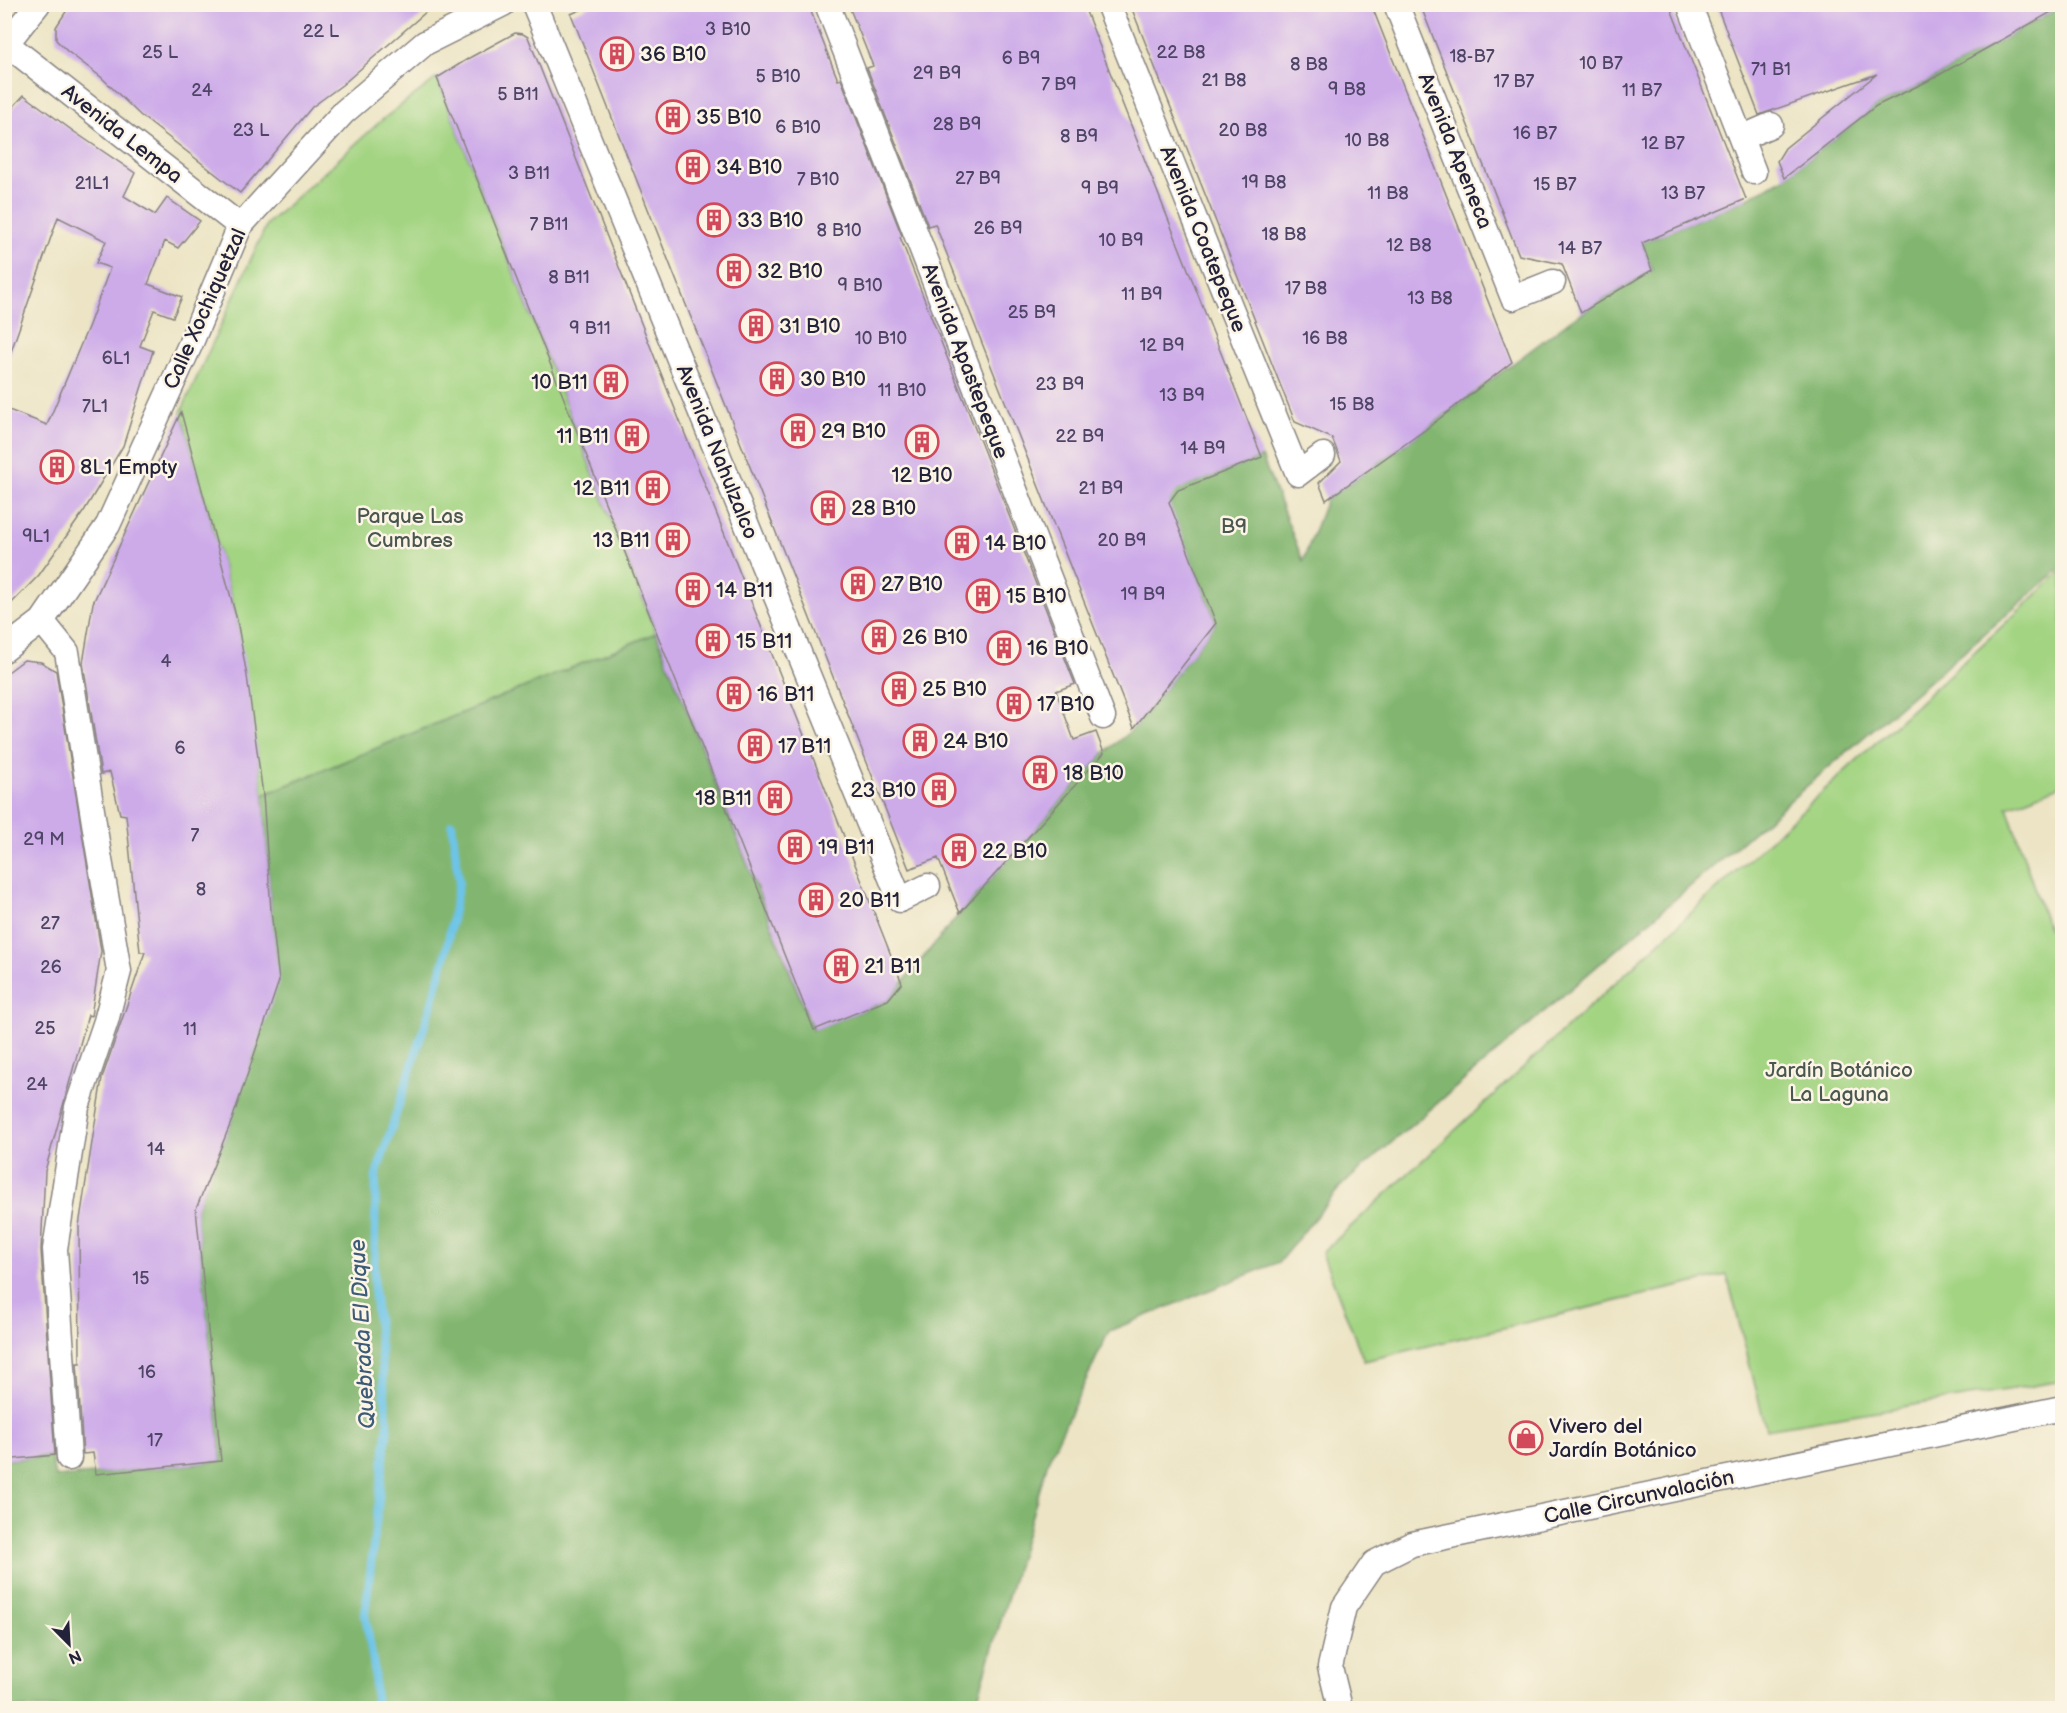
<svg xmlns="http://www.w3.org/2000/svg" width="2067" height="1713" viewBox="0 0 2067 1713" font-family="'Balsamiq Sans',sans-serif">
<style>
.green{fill:#a3d482;stroke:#627b5e;stroke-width:1.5}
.forest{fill:#82b670;stroke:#526c56;stroke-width:1.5}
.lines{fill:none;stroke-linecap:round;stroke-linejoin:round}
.stream{stroke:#6cc4e9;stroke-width:8}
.building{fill:#cdabe9}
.minor-casing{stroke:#878380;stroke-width:27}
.minor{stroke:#fff;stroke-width:24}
.labels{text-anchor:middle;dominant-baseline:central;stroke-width:5;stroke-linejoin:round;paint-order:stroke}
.number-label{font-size:18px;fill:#4d4466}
.poi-label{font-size:21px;fill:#22223b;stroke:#fcf5e5;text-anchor:start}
.street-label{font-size:21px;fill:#22223b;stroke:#fcf5e5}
.park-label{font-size:21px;fill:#495750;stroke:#fcf5e5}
.water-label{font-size:22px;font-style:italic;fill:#3c5b78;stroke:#fcf5e5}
</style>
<rect width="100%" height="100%" fill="#fcf5e5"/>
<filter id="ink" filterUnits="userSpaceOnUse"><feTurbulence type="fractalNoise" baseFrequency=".0167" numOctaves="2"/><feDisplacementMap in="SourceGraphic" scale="12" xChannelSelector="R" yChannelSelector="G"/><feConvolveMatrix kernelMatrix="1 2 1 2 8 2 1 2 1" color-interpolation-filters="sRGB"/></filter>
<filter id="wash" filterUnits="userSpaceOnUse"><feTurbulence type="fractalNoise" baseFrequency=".008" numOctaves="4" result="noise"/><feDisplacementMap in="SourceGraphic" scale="24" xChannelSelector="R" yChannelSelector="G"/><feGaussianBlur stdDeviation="1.35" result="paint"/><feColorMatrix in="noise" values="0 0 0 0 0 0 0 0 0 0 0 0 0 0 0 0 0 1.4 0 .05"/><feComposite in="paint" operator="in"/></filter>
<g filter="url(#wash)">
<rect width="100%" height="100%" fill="#ece4c4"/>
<path class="green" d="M437 78 656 633 263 795 237 620 181 412 267 224 383 119Z
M2062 571V785L2007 807 2048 929 2062 931V1381L1766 1429 1727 1275 1364 1361 1322 1253Z"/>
<path class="forest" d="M2062 6V567L1341 1186 1279 1262 1109 1331 1048 1461 975 1708H5V1460L51 1456 55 1477 96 1474 221 1461 196 1209 232 1120 271 910 263 795 656 633 813 1030 888 1000 960 913 1104 753 1134 728 1216 623 1165 494 1262 457 1303 561 1326 500 1425 430 1572 319 1652 270 1642 243 1746 199 1784 178 1876 106 1930 80Z"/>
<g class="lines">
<path class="stream" d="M376 1708 374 1667 365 1614 388 1425 374 1288 376 1176 432 1003 445 957 459 882 452 824"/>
</g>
<g id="blocks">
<path class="building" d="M71 4H435L342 85 312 107 240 193 140 115 101 77 67 51 56 40V27Z
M594 4H808L838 80 841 79 902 236 900 237 1075 684 1056 691 1074 740 1096 732 1104 753 960 913 938 858 909 869 571 14Z
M848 4H1083L1180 249 1262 457 1178 490 1169 502 1216 623 1134 728 935 224 928 226 867 68 873 66Z
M1130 4H1371L1488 301 1512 362 1425 430 1326 500 1319 483 1341 461 1332 438 1295 422Z
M1420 4H1669L1746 199 1642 243 1652 270 1581 313 1562 264 1519 255Z
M1716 4H2062V6L1930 80 1876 106 1784 178 1777 161 1785 148 1877 74 1759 115Z
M515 33 523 34 528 37 902 983 888 1000 814 1030 437 78 471 57Z
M24 95 73 131 135 173 124 196 155 215 167 198 200 221 178 248 165 241 148 284 182 297 173 317 154 310 140 346 153 351 123 446 84 511 39 575 4 611V408L47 425 89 325 110 268 96 263 106 241 58 217 7 363 4 362V130L14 106Z
M181 412 237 620 247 676 263 795 271 910 279 981 232 1120 196 1209 221 1461 96 1474 93 1453 83 1454 77 1363H80L79 1226 102 1078 145 952H140L126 815 120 814 110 772 101 774 83 663 93 603Z
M24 660 41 662 56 671 101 951 91 1016 88 1015 45 1171 41 1250 55 1455 4 1460V675Z"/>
</g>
</g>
<g filter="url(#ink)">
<use href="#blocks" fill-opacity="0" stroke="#878380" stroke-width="1.5"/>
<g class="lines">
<g class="minor-casing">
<path id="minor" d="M534 4 900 900 928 886
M827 4 1103 717
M1108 4 1298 474 1323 455
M1396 4 1513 298 1553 282
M1689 4 1754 172
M4 42 240 226
M4 49 6 44 38 4
M1741 138 1771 125
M42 621 67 652 98 848 119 971 106 1021 77 1107 55 1249 69 1458
M4 650 42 621 108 525 190 345 240 226 344 112 425 43 503 4
M1340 1708 1330 1667 1344 1607 1374 1563 1412 1544 2062 1408"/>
</g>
<use href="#minor" class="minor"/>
</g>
</g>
<defs>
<g id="building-ring" transform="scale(1.725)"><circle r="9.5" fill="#fcf5e5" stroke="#d1495b" stroke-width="1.5"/><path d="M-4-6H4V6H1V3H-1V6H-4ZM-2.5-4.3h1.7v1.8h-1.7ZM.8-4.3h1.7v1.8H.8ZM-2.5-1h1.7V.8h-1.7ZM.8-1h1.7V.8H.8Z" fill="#d1495b"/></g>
<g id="shop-ring" transform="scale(1.725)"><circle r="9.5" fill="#fcf5e5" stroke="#d1495b" stroke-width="1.5"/><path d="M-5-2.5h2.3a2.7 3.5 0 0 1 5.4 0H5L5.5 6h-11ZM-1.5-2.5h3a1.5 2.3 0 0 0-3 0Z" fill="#d1495b"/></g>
</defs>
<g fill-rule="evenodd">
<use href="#building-ring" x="617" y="54"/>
<use href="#building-ring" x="673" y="117"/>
<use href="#building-ring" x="693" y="167"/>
<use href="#building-ring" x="714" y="220"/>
<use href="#building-ring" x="734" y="271"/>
<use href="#building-ring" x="756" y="326"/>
<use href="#building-ring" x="777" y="379"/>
<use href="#building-ring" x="611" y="382"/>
<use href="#building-ring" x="798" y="431"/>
<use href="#building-ring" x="632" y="436"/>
<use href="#building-ring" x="922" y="442"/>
<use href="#building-ring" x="57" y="467"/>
<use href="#building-ring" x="653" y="488"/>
<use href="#building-ring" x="828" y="508"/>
<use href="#building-ring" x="673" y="540"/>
<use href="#building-ring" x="962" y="543"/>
<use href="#building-ring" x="858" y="584"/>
<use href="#building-ring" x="693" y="590"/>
<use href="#building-ring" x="983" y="596"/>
<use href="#building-ring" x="879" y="637"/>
<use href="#building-ring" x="713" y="641"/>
<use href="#building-ring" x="1004" y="648"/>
<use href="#building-ring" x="899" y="689"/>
<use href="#building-ring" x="734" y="694"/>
<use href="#building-ring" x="1014" y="704"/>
<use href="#building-ring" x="920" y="741"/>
<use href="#building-ring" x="755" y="746"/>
<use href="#building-ring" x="1040" y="773"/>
<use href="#building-ring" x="939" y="790"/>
<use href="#building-ring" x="775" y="798"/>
<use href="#building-ring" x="795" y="847"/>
<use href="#building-ring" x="959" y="851"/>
<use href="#building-ring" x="816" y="900"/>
<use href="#building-ring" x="841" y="966"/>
<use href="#shop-ring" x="1526" y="1438"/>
</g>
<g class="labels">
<g class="number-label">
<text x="728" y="29">3 B10</text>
<text x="321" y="31">22 L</text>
<text x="160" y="52">25 L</text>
<text x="1181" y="52">22 B8</text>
<text x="1472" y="56">18-B7</text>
<text x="1021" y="58">6 B9</text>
<text x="1601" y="63">10 B7</text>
<text x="1309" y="64">8 B8</text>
<text x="1771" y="69">71 B1</text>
<text x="937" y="73">29 B9</text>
<text x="778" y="76">5 B10</text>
<text x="1224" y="80">21 B8</text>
<text x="1514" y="81">17 B7</text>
<text x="1059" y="84">7 B9</text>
<text x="1347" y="89">9 B8</text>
<text x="202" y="90">24</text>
<text x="1642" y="90">11 B7</text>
<text x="518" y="94">5 B11</text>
<text x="957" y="124">28 B9</text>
<text x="798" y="127">6 B10</text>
<text x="251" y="130">23 L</text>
<text x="1243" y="130">20 B8</text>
<text x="1535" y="133">16 B7</text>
<text x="1079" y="136">8 B9</text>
<text x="1367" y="140">10 B8</text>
<text x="1663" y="143">12 B7</text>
<text x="529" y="173">3 B11</text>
<text x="978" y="178">27 B9</text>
<text x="818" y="179">7 B10</text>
<text x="1264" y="182">19 B8</text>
<text x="92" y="183">21L1</text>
<text x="1555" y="184">15 B7</text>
<text x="1100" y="188">9 B9</text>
<text x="1388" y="193">11 B8</text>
<text x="1683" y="193">13 B7</text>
<text x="549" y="224">7 B11</text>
<text x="998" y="228">26 B9</text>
<text x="839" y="230">8 B10</text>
<text x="1284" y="234">18 B8</text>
<text x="1121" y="240">10 B9</text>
<text x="1409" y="245">12 B8</text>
<text x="1580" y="248">14 B7</text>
<text x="569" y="277">8 B11</text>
<text x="860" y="285">9 B10</text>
<text x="1306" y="288">17 B8</text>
<text x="1142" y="294">11 B9</text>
<text x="1430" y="298">13 B8</text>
<text x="1032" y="312">25 B9</text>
<text x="590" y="328">9 B11</text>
<text x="881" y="338">10 B10</text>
<text x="1325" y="338">16 B8</text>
<text x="1162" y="345">12 B9</text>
<text x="116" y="358">6L1</text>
<text x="1060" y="384">23 B9</text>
<text x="902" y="390">11 B10</text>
<text x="1182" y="395">13 B9</text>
<text x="1352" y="404">15 B8</text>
<text x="95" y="406">7L1</text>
<text x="1080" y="436">22 B9</text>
<text x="1203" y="448">14 B9</text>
<text x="1101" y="488">21 B9</text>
<text x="36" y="536">9L1</text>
<text x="1122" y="540">20 B9</text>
<text x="1143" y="594">19 B9</text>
<text x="166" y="661">4</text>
<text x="180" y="748">6</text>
<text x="195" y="835">7</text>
<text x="44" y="839">29 M</text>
<text x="201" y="889">8</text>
<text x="50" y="923">27</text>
<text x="51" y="967">26</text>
<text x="45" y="1028">25</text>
<text x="190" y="1029">11</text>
<text x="37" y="1084">24</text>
<text x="156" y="1149">14</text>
<text x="141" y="1278">15</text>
<text x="147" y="1372">16</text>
<text x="155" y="1440">17</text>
</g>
<g class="poi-label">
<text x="640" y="54">36 B10</text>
<text x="696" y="117">35 B10</text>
<text x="716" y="167">34 B10</text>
<text x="737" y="220">33 B10</text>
<text x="757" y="271">32 B10</text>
<text x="779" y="326">31 B10</text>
<text x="800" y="379">30 B10</text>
<text x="588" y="382" text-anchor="end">10 B11</text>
<text x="821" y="431">29 B10</text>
<text x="609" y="436" text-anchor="end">11 B11</text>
<text x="80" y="467">8L1 Empty</text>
<text x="922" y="475" text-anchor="middle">12 B10</text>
<text x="630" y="488" text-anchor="end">12 B11</text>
<text x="851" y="508">28 B10</text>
<text x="650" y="540" text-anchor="end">13 B11</text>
<text x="985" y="543">14 B10</text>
<text x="881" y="584">27 B10</text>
<text x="716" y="590">14 B11</text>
<text x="1006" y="596">15 B10</text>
<text x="902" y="637">26 B10</text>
<text x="736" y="641">15 B11</text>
<text x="1027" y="648">16 B10</text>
<text x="922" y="689">25 B10</text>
<text x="757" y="694">16 B11</text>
<text x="1037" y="704">17 B10</text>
<text x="943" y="741">24 B10</text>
<text x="778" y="746">17 B11</text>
<text x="1063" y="773">18 B10</text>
<text x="916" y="790" text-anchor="end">23 B10</text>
<text x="752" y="798" text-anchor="end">18 B11</text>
<text x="818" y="847">19 B11</text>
<text x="982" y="851">22 B10</text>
<text x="839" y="900">20 B11</text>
<text x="864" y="966">21 B11</text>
<text x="1549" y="1426">Vivero del<tspan x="1549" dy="24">Jardín Botánico</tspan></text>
</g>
<g class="street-label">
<text transform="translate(122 134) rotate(38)">Avenida Lempa</text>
<text transform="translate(1455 151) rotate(68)">Avenida Apeneca</text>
<text transform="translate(1203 239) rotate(68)">Avenida Coatepeque</text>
<text transform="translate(205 309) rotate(-66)">Calle Xochiquetzal</text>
<text transform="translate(965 361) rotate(69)">Avenida Apastepeque</text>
<text transform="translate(717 452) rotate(68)">Avenida Nahulzalco</text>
<text transform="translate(1639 1497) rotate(-12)">Calle Circunvalación</text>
</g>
<g class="park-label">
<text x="410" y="516">Parque Las<tspan x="410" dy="24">Cumbres</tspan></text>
<text x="1234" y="526">B9</text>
<text x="1839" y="1070">Jardín Botánico<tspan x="1839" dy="24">La Laguna</tspan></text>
</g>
<g class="water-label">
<text transform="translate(363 1334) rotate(-93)">Quebrada El Dique</text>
</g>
</g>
<rect width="2067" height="1713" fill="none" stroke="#fcf5e5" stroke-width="24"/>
<g transform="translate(69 1644) rotate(156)" stroke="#fcf5e5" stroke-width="4.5" paint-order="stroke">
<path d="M0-4.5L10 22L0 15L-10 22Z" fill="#22223b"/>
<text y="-9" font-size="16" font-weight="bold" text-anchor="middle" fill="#22223b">N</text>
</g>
</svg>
